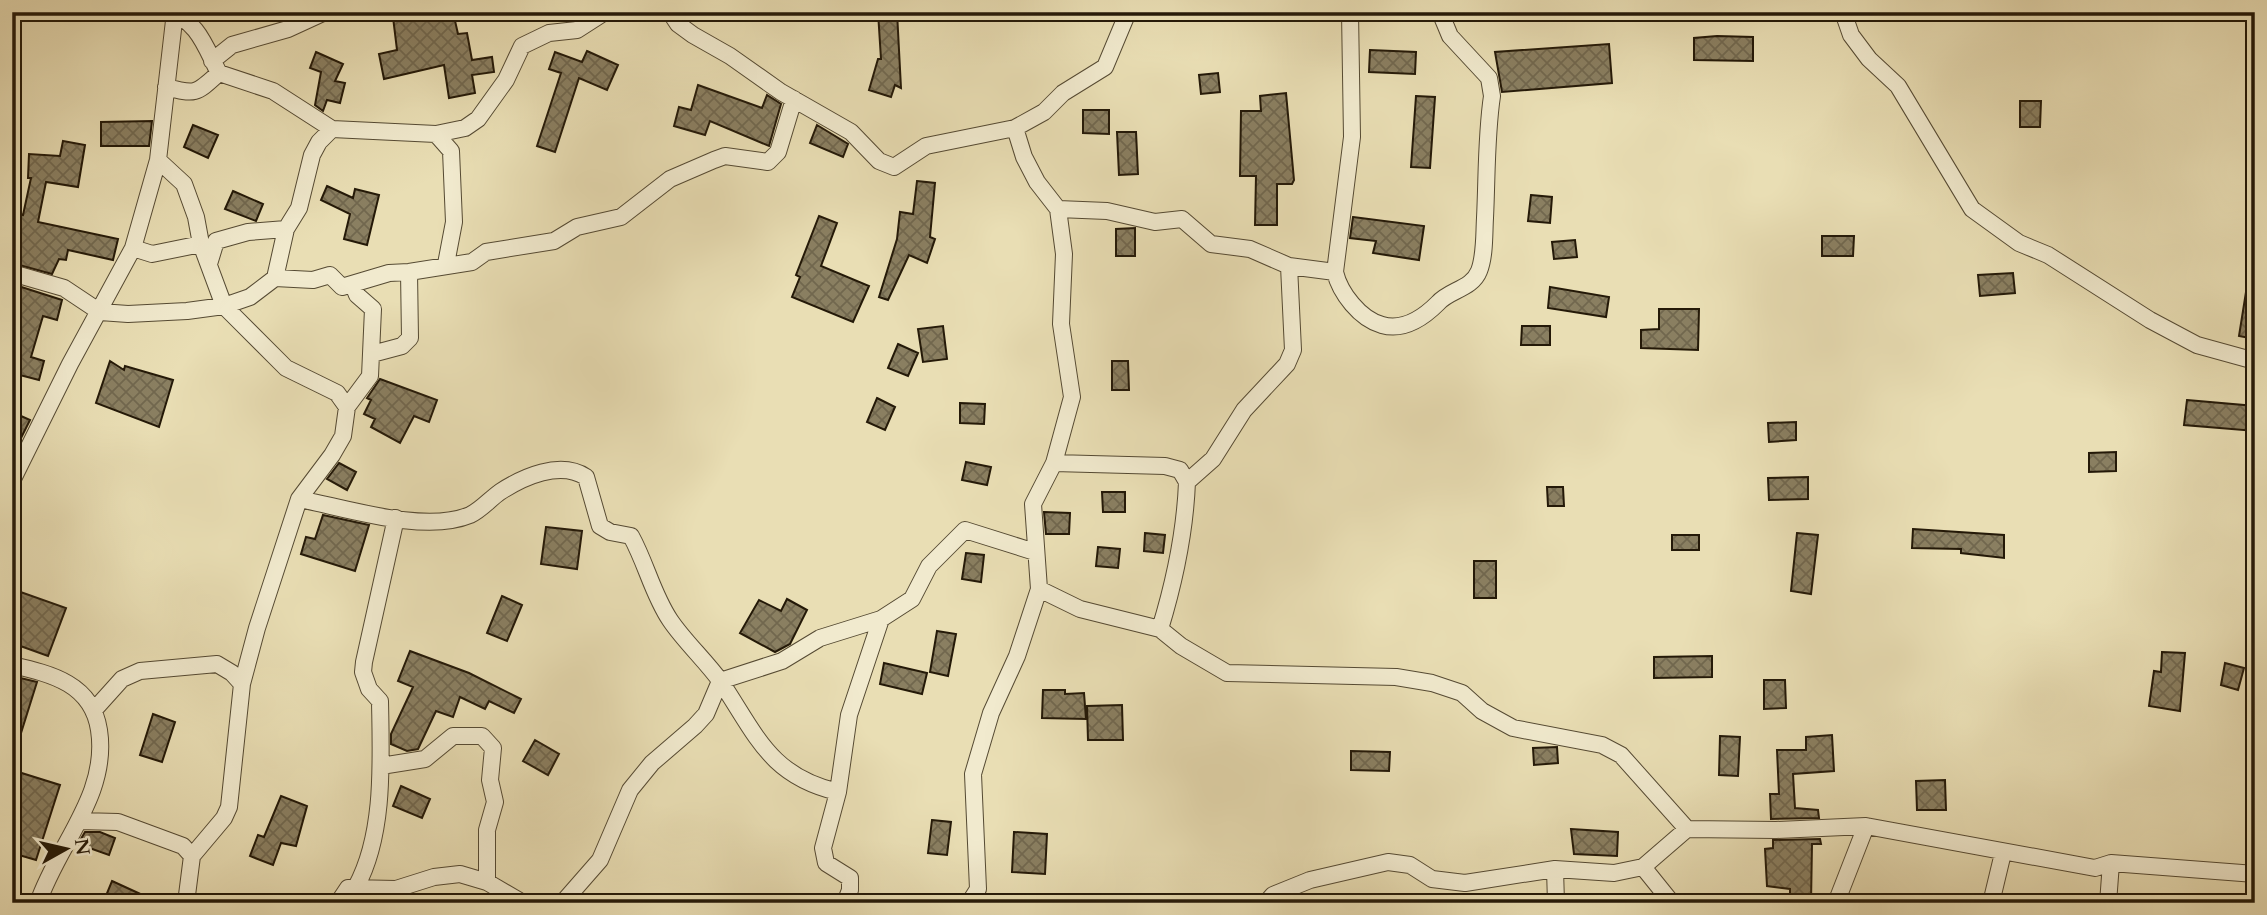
<svg xmlns="http://www.w3.org/2000/svg" width="2267" height="915" viewBox="0 0 2267 915" font-family="Cardo,serif">
<style>
.building{fill:url(#building-cross-hatch);stroke:#241908;stroke-width:2}
.lines{fill:none;stroke-linecap:round;stroke-linejoin:round}
.street-casing{stroke:#554a33;stroke-width:18}
.street{stroke:#f1eace;stroke-width:16}
</style>
<defs>
<pattern id="building-cross-hatch" width="8" height="8" patternUnits="userSpaceOnUse" patternTransform="scale(1.75)"><rect width="8" height="8" fill="#8a7f61"/><path d="M0 0l8 8M0 8l8-8" fill="none" stroke="#71674e"/></pattern>
</defs>
<rect width="100%" height="100%" fill="#e9deb4"/>
<filter id="stains"><feTurbulence type="fractalNoise" baseFrequency=".00286" numOctaves="4"/><feColorMatrix values="0 0 0 0 .2 0 0 0 0 .09 0 0 0 0 .02 0 0 0 .5 -.17"/></filter>
<radialGradient id="worn" r=".72"><stop offset=".6" stop-color="#630" stop-opacity="0"/><stop offset="1" stop-color="#630" stop-opacity=".3"/></radialGradient>
<path class="building" d="M427 12H453L458 34 467 33 472 60 492 57 494 72 472 75 475 93 449 98 444 65 384 79 379 54 397 50 393 17Z
M878 12H897L901 88 895 85 891 97 869 90 878 59H881Z
M1717 36 1753 37V61L1694 60V38Z
M1609 44 1612 83 1502 92 1495 52Z
M1370 50 1416 52 1415 74 1369 72Z
M587 51 618 65 607 90 579 78 555 152 537 146 561 73 549 69 555 52 582 62Z
M316 52 343 64 335 81 345 83 340 103 327 100 323 111 315 105 321 72 310 68Z
M1218 73 1220 92 1201 94 1199 75Z
M698 85 762 108 767 95 781 104 769 146 710 121 705 135 674 126 679 107 691 110Z
M1286 93 1294 180 1292 184H1277V225H1255L1256 176H1240L1241 111H1261L1260 96Z
M1416 96 1435 97 1430 168 1411 167Z
M2020 101H2041L2040 127H2020Z
M1083 110H1109V134L1083 133Z
M152 121 149 146H101V122Z
M193 125 218 135 208 158 184 147Z
M817 125 848 144 843 157 810 143Z
M1117 132H1136L1138 174 1119 175Z
M63 141 85 145 78 187 46 182 38 222 118 239 113 260 68 250 66 260 59 259 52 274 12 263V213L23 215 31 178H28L29 154 60 156Z
M917 181 935 183 930 237 935 239 927 263 909 255 888 300 879 297 897 239 900 212 913 214Z
M327 186 353 198 355 189 379 195 367 245 344 239 350 214 321 200Z
M233 191 263 204 256 221 225 209Z
M1531 195 1552 197 1550 223 1528 221Z
M819 216 837 223 821 266 869 286 853 322 792 297 800 277 796 275Z
M1353 217 1424 226 1419 260 1373 253 1376 241 1350 238Z
M1135 228V256H1116V229Z
M1822 236H1854L1853 256H1822Z
M1575 240 1577 257 1554 259 1552 242Z
M2013 273 2015 293 1980 296 1978 275Z
M12 284 62 300 57 320 43 316 31 357 44 361 39 380 12 373Z
M1550 287 1609 297 1606 317 1548 308Z
M2246 292H2255V339L2239 336Z
M1659 309H1699L1698 350 1641 348V330L1659 329Z
M943 326 947 359 923 362 918 329Z
M1522 326H1550V345H1521Z
M898 344 918 353 908 376 888 368Z
M110 361 124 370 125 366 173 380 159 427 96 403Z
M1112 361H1128L1129 390H1112Z
M380 379 437 400 429 422 414 416 400 443 371 427 375 419 364 414 371 400 367 398Z
M877 398 895 407 885 430 867 422Z
M2187 400 2255 406V431L2184 425Z
M960 403 985 404 984 424 960 423Z
M12 412 30 420 19 442 12 439Z
M1796 422V440L1769 442 1768 423Z
M2116 452V471L2089 472V453Z
M966 462 991 467 987 485 962 480Z
M339 463 356 472 347 490 327 479Z
M1808 477V499L1769 500 1768 478Z
M1547 487H1563L1564 506H1548Z
M1102 492H1125V512H1103Z
M1044 512 1070 513 1069 534H1046Z
M323 515 369 525 355 571 301 554 306 537 315 539Z
M546 527 582 531 577 569 541 564Z
M1913 529 2004 535V558L1961 553V549L1912 548Z
M1145 533 1165 535 1163 553 1144 551Z
M1797 533 1818 535 1811 594 1791 591Z
M1672 535H1699V550H1672Z
M1098 547 1120 549 1118 568 1096 566Z
M966 553 984 555 981 582 962 579Z
M1474 561H1496V598H1474Z
M12 589 66 608 48 656 12 643Z
M502 596 522 605 507 641 487 633Z
M787 599 807 610 790 644 775 652 740 633 759 600 781 611Z
M937 631 956 634 948 676 930 672Z
M410 651 469 673 521 699 514 713 489 701 485 709 460 697 453 717 436 711 418 749 407 751 391 744V734L413 687 398 681Z
M2162 652 2185 653 2180 711 2149 706 2154 671 2161 672Z
M1712 656V677L1654 678V657Z
M884 663 927 673 922 694 880 684Z
M2225 663 2244 668 2238 690 2221 685Z
M12 676 37 682 16 749 12 748Z
M1764 680H1785L1786 708 1764 709Z
M1043 690H1065V694L1084 693 1086 719 1042 718Z
M1122 705 1123 740H1088L1087 706Z
M153 714 175 722 162 762 140 755Z
M1832 735 1834 771 1793 774 1795 808 1818 810 1819 818 1771 819 1770 794H1779L1777 750H1806V737Z
M1720 736 1740 737 1738 776 1719 775Z
M535 740 559 754 548 775 523 761Z
M1557 747 1558 763 1534 765 1533 748Z
M1351 751 1390 752 1389 771 1351 770Z
M12 770 60 785 36 860 12 853Z
M1945 780 1946 810H1917L1916 781Z
M401 786 430 799 422 818 393 806Z
M281 796 307 806 296 846 281 843 273 865 250 856 258 835 264 837Z
M932 820 951 822 947 855 928 853Z
M1571 829 1618 832 1617 856 1574 854Z
M85 832H100L115 838 109 855 78 844Z
M1014 832 1047 834 1045 874 1012 872Z
M1820 839 1821 844H1812L1811 903H1790V889L1767 886 1765 849 1773 848V840Z
M112 881 160 903H103Z"/>
<g class="lines">
<g class="street-casing">
<path id="street" d="M167 12C198 19 206 49 219 73L273 91 332 129 436 134 465 128 478 119 506 80 522 46 549 33 577 30 605 12
M670 12 678 24 693 35 730 56 781 92 851 132 879 161 894 167 926 146 1015 128 1044 112 1063 93 1105 67 1128 12
M1350 12 1352 137 1335 272C1340 293 1360 319 1382 325 1403 331 1423 318 1438 303 1449 290 1472 289 1479 271 1485 256 1484 235 1485 218 1487 178 1486 136 1492 96L1489 78 1450 36 1440 12
M1843 12 1851 35 1869 59 1898 86 1972 209 2019 243 2048 255 2150 320 2197 345 2255 361
M212 61 232 45 288 29 325 12
M166 87C196 95 196 94 219 73
M436 134 451 151 454 222 446 264
M158 160 184 184 196 217 201 244 224 306 286 368 337 393 347 407
M1058 209 1107 211 1155 222 1182 219 1211 244 1250 249 1289 266 1335 272
M133 248 152 254 201 244
M209 264 216 241 248 232 286 229
M12 273 64 288 100 312 128 314 187 311 224 306 250 297 275 278 313 280 330 275 342 287 389 273 409 272 472 262 486 252 554 241 577 227 621 217 670 179 714 160 725 156 768 162 778 152 794 99
M275 278 286 229 299 208 312 155 319 142 332 129
M372 354 402 346 410 338 409 272
M1054 463 1165 466 1180 470 1187 482 1213 459 1244 410 1287 364 1293 350 1289 266
M12 481 70 364 133 248 158 160 175 12
M299 499C346 508 425 534 470 515 481 510 490 499 500 492 523 477 560 460 586 477L600 526 610 532 631 536C646 563 653 595 670 620 684 641 706 661 721 682 757 736 770 776 838 792
M1039 589 1080 609 1160 629 1181 646 1227 673 1396 677 1432 683 1462 693 1482 711 1513 728 1602 745 1621 755 1687 829
M1160 629C1175 580 1185 533 1187 482
M12 665C52 674 92 684 99 730 109 795 58 844 38 903
M95 709 122 679 140 671 217 664 232 673 242 684
M381 766 425 759 453 736H482L493 748 490 780 495 802 487 830V882
M79 821 118 822 183 846 192 856
M1643 867 1672 903
M1555 869 1556 903
M356 887C385 834 381 761 380 701L369 689 363 672 364 662 396 518
M186 903 192 856 224 818 229 807 242 684 257 628 299 499 332 455 343 436 347 407 370 376 373 309 357 295 353 285
M338 903 348 888 396 889 434 877 460 874 487 882 523 903
M556 903 565 900 600 860 630 790 652 763 695 726 706 714 720 681 782 661 820 638 881 619 912 599 929 566 965 530 1035 552
M845 903 850 890V878L826 863 823 848 838 792 849 715 881 619
M969 903 978 889 973 774 991 713 1017 656 1039 589 1033 504 1054 463 1072 397 1061 324 1064 254 1058 209 1037 182 1024 157 1015 128
M1266 903 1273 895 1310 880 1388 862 1410 865 1432 879 1465 883 1555 869 1614 873 1643 867 1687 829 1776 830 1866 826 2095 868 2111 863 2255 874
M1836 903 1866 826
M1991 903 2003 853
M2108 903 2111 863"/>
</g>
<use href="#street" class="street"/>
</g>
<rect width="2267" height="915" fill="none" stroke="#e9deb4" stroke-width="42"/>
<rect x="14" y="14" width="2239" height="887" fill="none" stroke="#241908" stroke-width="3.5"/>
<rect x="21" y="21" width="2225" height="873" fill="none" stroke="#241908" stroke-width="2"/>
<g transform="translate(66 849) rotate(82)" stroke="#f1eace" stroke-width="5" paint-order="stroke">
<path d="M0-5L12 26L0 18L-12 26Z" fill="#241908"/>
<text y="-10" font-size="19" font-weight="bold" text-anchor="middle" fill="#241908">N</text>
</g>
<rect width="100%" height="100%" filter="url(#stains)"/>
<rect width="100%" height="100%" fill="url(#worn)"/>
</svg>
